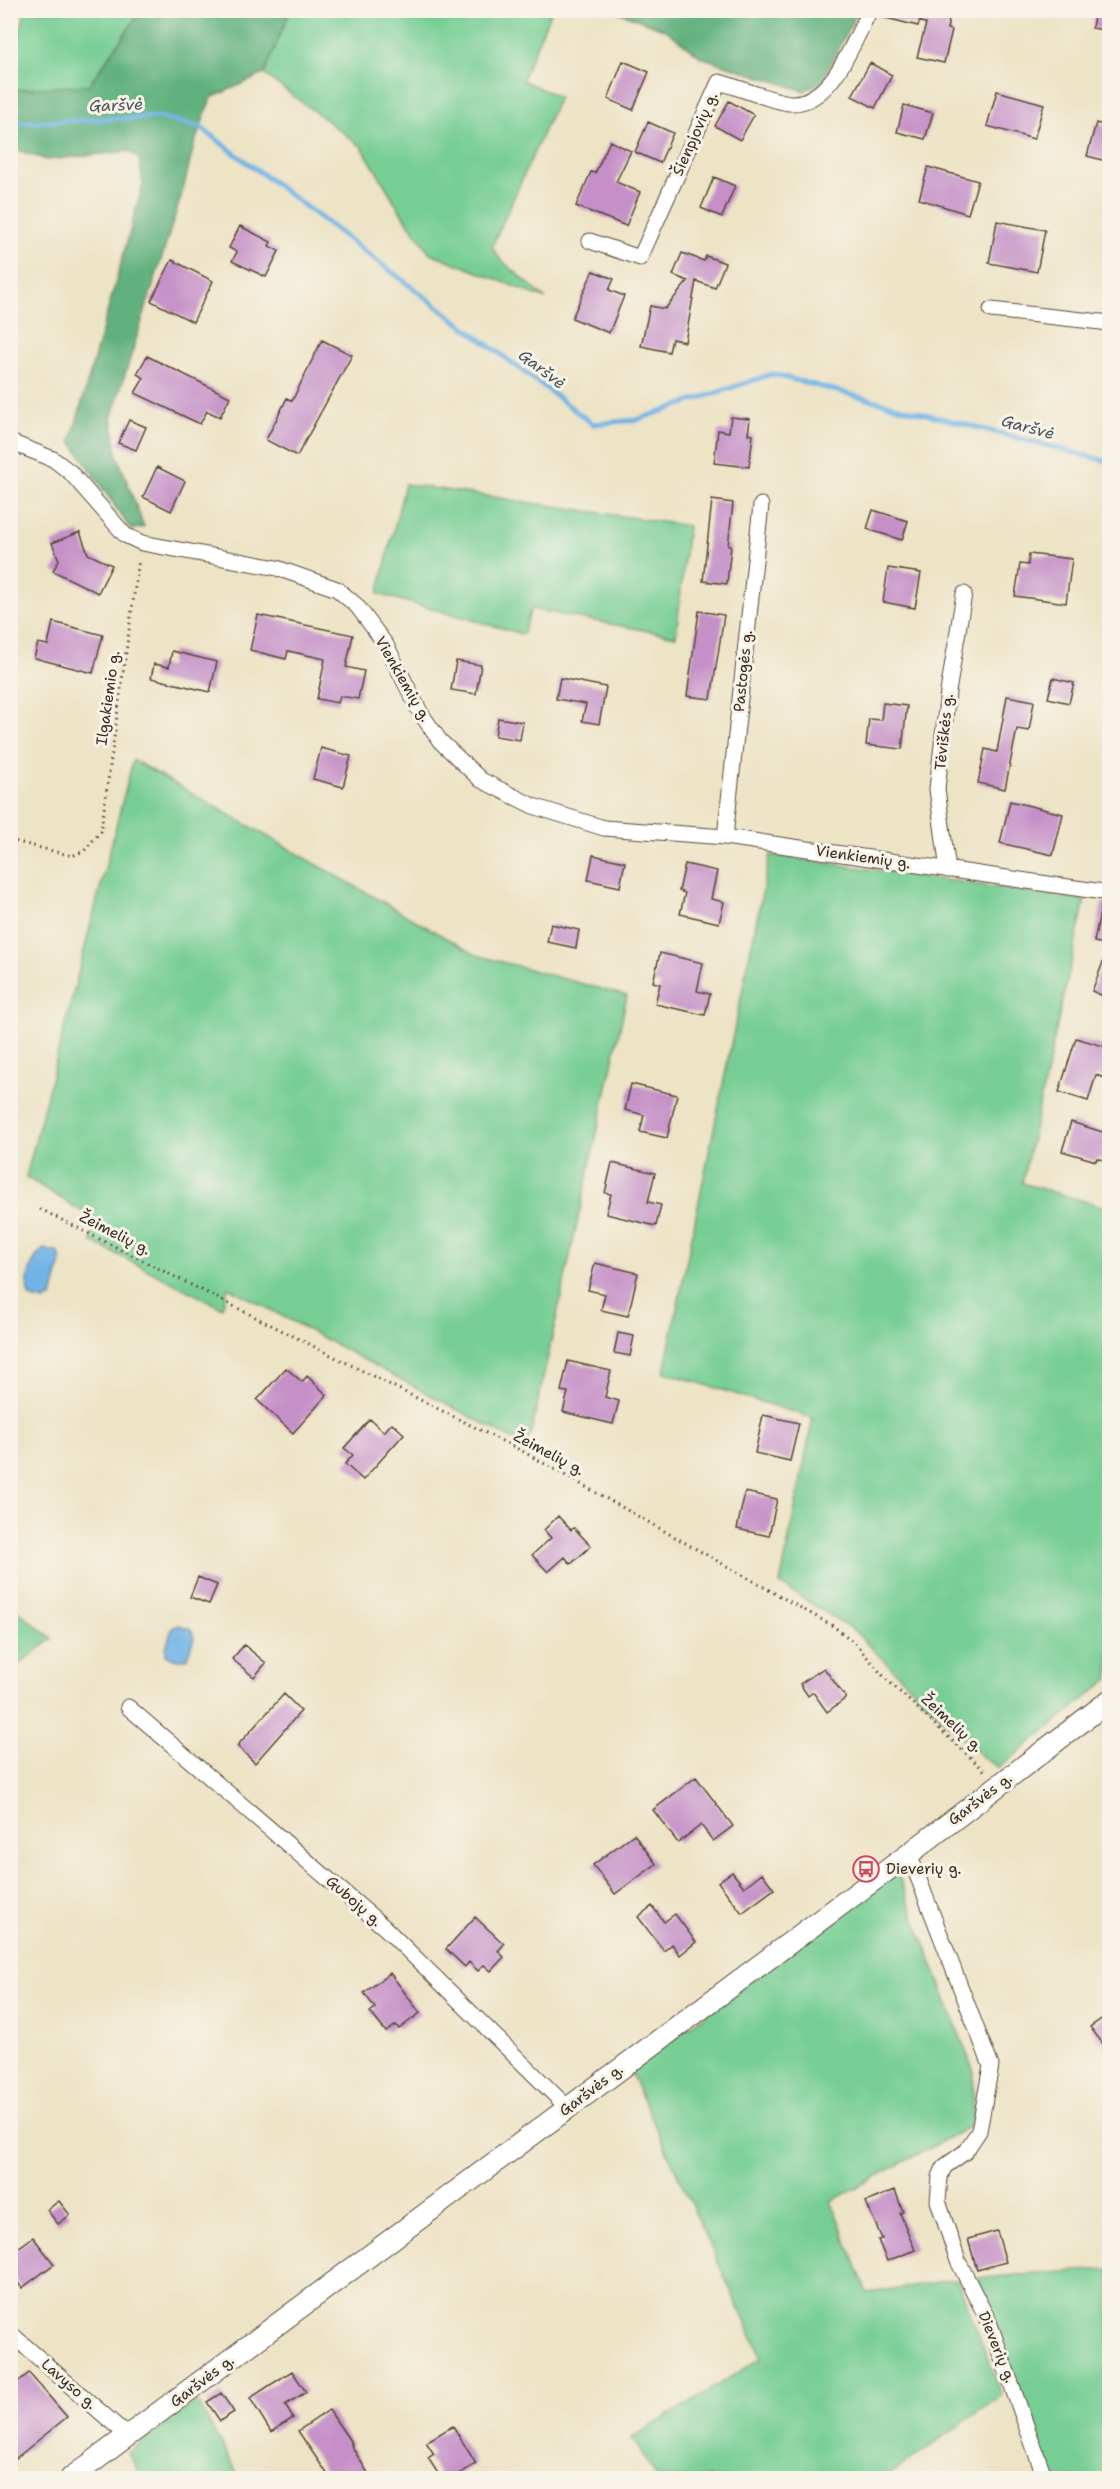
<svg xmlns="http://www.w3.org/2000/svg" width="1120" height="2489" viewBox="0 0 1120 2489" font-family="'Shantell Sans',sans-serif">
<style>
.green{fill:#77ce94;stroke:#597c59;stroke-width:1.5}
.forest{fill:#61b17e;stroke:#4e6e4e;stroke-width:1.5}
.water{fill:#6fb4e5;stroke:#556f82;stroke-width:1.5}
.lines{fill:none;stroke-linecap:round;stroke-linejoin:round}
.stream{stroke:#6fb4e5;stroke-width:5}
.building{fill:#c590c7}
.minor-casing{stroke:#564637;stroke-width:17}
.secondary-casing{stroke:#564637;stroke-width:23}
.path{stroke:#564637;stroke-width:3;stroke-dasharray:1.5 4.5;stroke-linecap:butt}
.minor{stroke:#fff;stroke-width:15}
.secondary{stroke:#fff;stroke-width:21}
.labels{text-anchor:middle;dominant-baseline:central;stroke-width:6;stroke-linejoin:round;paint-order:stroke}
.street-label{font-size:15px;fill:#3b2a1e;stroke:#f7f3e8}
.poi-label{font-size:15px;fill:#3b2a1e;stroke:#f7f3e8;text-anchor:start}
.water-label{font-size:16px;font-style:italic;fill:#4b535a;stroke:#f7f3e8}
</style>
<rect width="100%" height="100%" fill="#f7f3e8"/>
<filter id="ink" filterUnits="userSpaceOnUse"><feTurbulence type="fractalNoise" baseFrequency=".0167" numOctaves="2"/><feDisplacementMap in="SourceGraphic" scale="12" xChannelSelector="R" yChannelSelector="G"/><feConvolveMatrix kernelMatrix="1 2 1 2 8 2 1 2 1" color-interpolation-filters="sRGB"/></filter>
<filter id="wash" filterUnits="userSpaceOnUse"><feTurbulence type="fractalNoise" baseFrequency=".008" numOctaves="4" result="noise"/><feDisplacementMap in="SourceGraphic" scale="24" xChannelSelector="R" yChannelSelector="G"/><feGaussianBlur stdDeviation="1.35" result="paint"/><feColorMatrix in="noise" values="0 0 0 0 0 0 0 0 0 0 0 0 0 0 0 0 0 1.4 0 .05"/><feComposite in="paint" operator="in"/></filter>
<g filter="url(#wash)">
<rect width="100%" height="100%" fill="#ede3c5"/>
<path class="green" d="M25 11H141L89 85 11 90V69Z
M290 11H551L522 80 559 97 492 246 498 257 546 299 430 253 402 214 362 147 264 74Z
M405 484 688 526 676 636 531 609 523 634 378 594Z
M133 760 476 955 627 996 531 1433 525 1446 228 1287 222 1308 91 1241 96 1220 26 1177Z
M770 855 1085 900 1022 1183 1109 1208 1110 1469 1101 1479 1110 1487 1109 1679 999 1768 982 1757 852 1629 780 1584 813 1418 664 1372Z
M10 1604 52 1639 11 1670H10Z
M897 1872 974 2072 972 2125 831 2201 867 2293 957 2279 1002 2395 885 2478H658L632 2438 762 2358 630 2071Z
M1109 2269V2478H1050L977 2278Z
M197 2401 240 2478H142L128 2453Z"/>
<path class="forest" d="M141 11H290L264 74 211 98 194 145 183 190 112 416 117 455 144 527 131 530 71 441 143 185 139 159 129 151 47 160 11 148 10 90 89 85Z
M616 11H858L821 82 804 91 701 57 666 30Z"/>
<path class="water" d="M44 1249 59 1253 61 1261 52 1297 44 1301 30 1297C23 1285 32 1256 44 1249Z
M179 1625 191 1629 194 1638 187 1658 176 1660 166 1655V1648L172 1628Z"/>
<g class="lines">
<path class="stream" d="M10 123 158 117 200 127 593 424 636 420 772 374 1110 462"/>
</g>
<g id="blocks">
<path class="building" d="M880 10H951L947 29 952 30 944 63 917 57 926 24 920 21 918 26 878 16Z
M1095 10H1110V31L1092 28Z
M623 61 649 72 633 110 608 99Z
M870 63 892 75 875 108 852 96Z
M997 91 1044 104 1034 139 987 126Z
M729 101 754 115 740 140 715 126Z
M904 105 933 113 925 139 897 132Z
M648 122 673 133 660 163 635 152Z
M1096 123 1110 127V162L1087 156Z
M610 141 631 151 616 182 640 192 626 226 576 206 591 172 595 173Z
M928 167 978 181 968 214 919 199Z
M714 177 735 186 722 217 701 208Z
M997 221 1045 230 1037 272 989 263Z
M240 226 271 242 269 246 279 251 266 277 232 261 237 252 229 248Z
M682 253 704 261 706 256 725 263 715 288 696 281 685 342 672 339 669 352 641 346 650 306 665 309 688 281 673 275Z
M172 260 213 281 193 322 151 301Z
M593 271 614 279 609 290 624 296 609 333 572 318Z
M322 340 352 355 297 456 266 440 287 398 292 401Z
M147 356 230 397 220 417 207 411 200 424 135 393 144 378 137 374Z
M731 417 750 419 748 434 753 435 749 467 714 463 718 430 729 432Z
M129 420 146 427 136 450 118 443Z
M157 467 185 481 171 511 143 497Z
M712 500 733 503 728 546H731L727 584 703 581Z
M873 510 908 521 902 540 867 529Z
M80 532 88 554 112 565 98 593 53 571 59 560 52 543Z
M1029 554 1072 559 1066 603 1015 596 1020 564 1028 565Z
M888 568 921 573 915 608 883 602Z
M699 611 724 615 711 699 687 696Z
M258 615 353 635 346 667 364 671 358 699 340 696 338 703 317 699 325 659 288 651 286 659 250 650Z
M53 622 103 635 93 673 34 658 38 643 48 645Z
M172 651 217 662 210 692 151 678 154 664 169 667Z
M456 661 481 665 476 694 451 690Z
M560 678 606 687 599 724 582 721 586 704 556 699Z
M1053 678 1074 683 1069 703 1048 698Z
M1007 696 1034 701 1029 731 1017 729 1005 789 978 783 985 749 997 752Z
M883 703 907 706 902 749 866 745 869 719 881 720Z
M498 718 523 722 520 740 495 736Z
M321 748 351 756 343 787 313 779Z
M1010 801 1063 814 1053 855 1000 843Z
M593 855 625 862 620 887 588 880Z
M685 864 717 871 711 899 724 902 719 923 680 914 685 893 679 891Z
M1102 902 1110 903V945L1094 942Z
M551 924 579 930 576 948 547 942Z
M1108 949H1110V999L1092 991Z
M660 953 703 963 697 991 710 994 705 1015 655 1004 660 984 653 982Z
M1076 1038 1110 1048V1080L1096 1075 1088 1101 1059 1092Z
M631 1084 677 1095 667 1138 640 1132 644 1115 625 1110Z
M1071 1122 1106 1133 1105 1137 1110 1138V1162L1097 1158 1096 1161 1062 1151Z
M612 1163 655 1173 648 1202 661 1205 656 1226 606 1214 611 1194 605 1193Z
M595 1263 638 1273 628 1316 601 1310 605 1294 588 1290Z
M618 1333 634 1336 630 1356 614 1353Z
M568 1361 611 1371 605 1397 619 1401 613 1424 563 1412 568 1392 561 1391Z
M286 1368 302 1382 307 1376 327 1395 293 1433 257 1400Z
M763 1415 799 1423 790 1461 755 1453Z
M370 1419 384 1432 392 1423 404 1434 363 1480 345 1464 353 1455 344 1448Z
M745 1492 777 1499 769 1536 737 1529Z
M558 1516 571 1530 574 1528 591 1546 571 1564 565 1557 548 1572 532 1555 551 1538 544 1530Z
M198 1577 217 1585 209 1604 190 1597Z
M244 1645 266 1663 254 1677 232 1659Z
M824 1668 846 1698 827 1712 813 1692 808 1696 800 1684Z
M284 1694 301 1711 255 1763 237 1746Z
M696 1777 733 1826 713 1841 701 1825 678 1843 653 1810Z
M634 1834 656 1864 615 1894 593 1865Z
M732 1872 744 1887 762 1873 774 1889 742 1913 718 1882Z
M652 1906 664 1922 675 1914 696 1942 680 1955 672 1944 664 1951 638 1917Z
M475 1917 504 1944 498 1951 504 1957 491 1971 484 1965 478 1971 469 1962 465 1967 446 1949Z
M390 1973 420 2013 399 2029 396 2025 386 2032 370 2012 375 2008 364 1993Z
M1110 2013V2053L1090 2027Z
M895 2190 903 2212 900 2213 915 2250 887 2261 878 2240 882 2239 866 2202Z
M59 2201 70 2215 58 2224 47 2210Z
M997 2231 1006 2262 977 2270 968 2239Z
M33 2237 54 2264 22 2288 10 2273V2254Z
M292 2371 306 2392 285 2405 293 2418 271 2432 250 2398Z
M29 2373 67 2417 10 2463V2388Z
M221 2393 234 2412 220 2421 207 2402Z
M329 2410 352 2444 351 2445 371 2478H330L298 2431Z
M453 2426 476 2464 452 2478H441L428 2458 434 2454 426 2442Z"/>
</g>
</g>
<g filter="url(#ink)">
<use href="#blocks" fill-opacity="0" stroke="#564637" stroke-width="1.5"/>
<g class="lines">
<g class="minor-casing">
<path id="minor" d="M590 241 640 258 719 82C738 87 771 101 790 103 832 105 853 42 870 10
M991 310 1110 323
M10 442 53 459 70 472 125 535 142 543 277 568 337 589 357 606 386 645 420 712 440 741 481 780 533 806 604 828 725 837 1110 893
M725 837 761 505
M948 870 937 789 948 692 964 594
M128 1707 385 1928 568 2108
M909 1854 991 2066 979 2131 965 2152 944 2167 940 2177 938 2201 958 2261 989 2322 1045 2478
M10 2333 128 2436"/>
</g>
<g class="secondary-casing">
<path id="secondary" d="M71 2478 909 1854 1110 1700"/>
</g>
<path class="path" d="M10 840 72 856 84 851 101 831 139 559
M40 1209 522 1451 833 1626 854 1642 886 1679 986 1772"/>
<use href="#minor" class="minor"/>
<use href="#secondary" class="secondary"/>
</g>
</g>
<defs>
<g id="bus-ring" transform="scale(1.35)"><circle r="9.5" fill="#f7f3e8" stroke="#d1495b" stroke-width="1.5"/><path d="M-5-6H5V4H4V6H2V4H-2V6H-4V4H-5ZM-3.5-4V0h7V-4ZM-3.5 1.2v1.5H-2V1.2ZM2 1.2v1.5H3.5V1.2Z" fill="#d1495b"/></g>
</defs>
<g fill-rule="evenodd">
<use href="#bus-ring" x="866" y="1869"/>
</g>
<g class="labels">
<g class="street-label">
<text transform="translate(695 134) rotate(-66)">Šienpjovių g.</text>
<text transform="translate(743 671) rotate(-84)">Pastogės g.</text>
<text transform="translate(403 679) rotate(60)">Vienkiemių g.</text>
<text transform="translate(108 698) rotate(-82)">Ilgakiemio g.</text>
<text transform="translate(944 732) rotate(-84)">Tėviškės g.</text>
<text transform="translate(863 857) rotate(8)">Vienkiemių g.</text>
<text transform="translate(115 1233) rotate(27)">Žeimelių g.</text>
<text transform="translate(549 1453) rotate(28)">Žeimelių g.</text>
<text transform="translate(952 1723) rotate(43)">Žeimelių g.</text>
<text transform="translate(980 1799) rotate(-37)">Garšvės g.</text>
<text transform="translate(354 1901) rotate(41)">Gubojų g.</text>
<text transform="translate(591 2090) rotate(-37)">Garšvės g.</text>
<text transform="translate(997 2347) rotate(68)">Dieverių g.</text>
<text transform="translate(202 2381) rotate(-37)">Garšvės g.</text>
<text transform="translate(69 2384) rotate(41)">Lavyso g.</text>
</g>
<g class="poi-label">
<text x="886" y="1869">Dieverių g.</text>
</g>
<g class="water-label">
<text transform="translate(116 105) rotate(-2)">Garšvė</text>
<text transform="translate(542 369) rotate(37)">Garšvė</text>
<text transform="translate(1028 427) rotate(15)">Garšvė</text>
</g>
</g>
<rect width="1120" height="2489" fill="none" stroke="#f7f3e8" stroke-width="36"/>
</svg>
